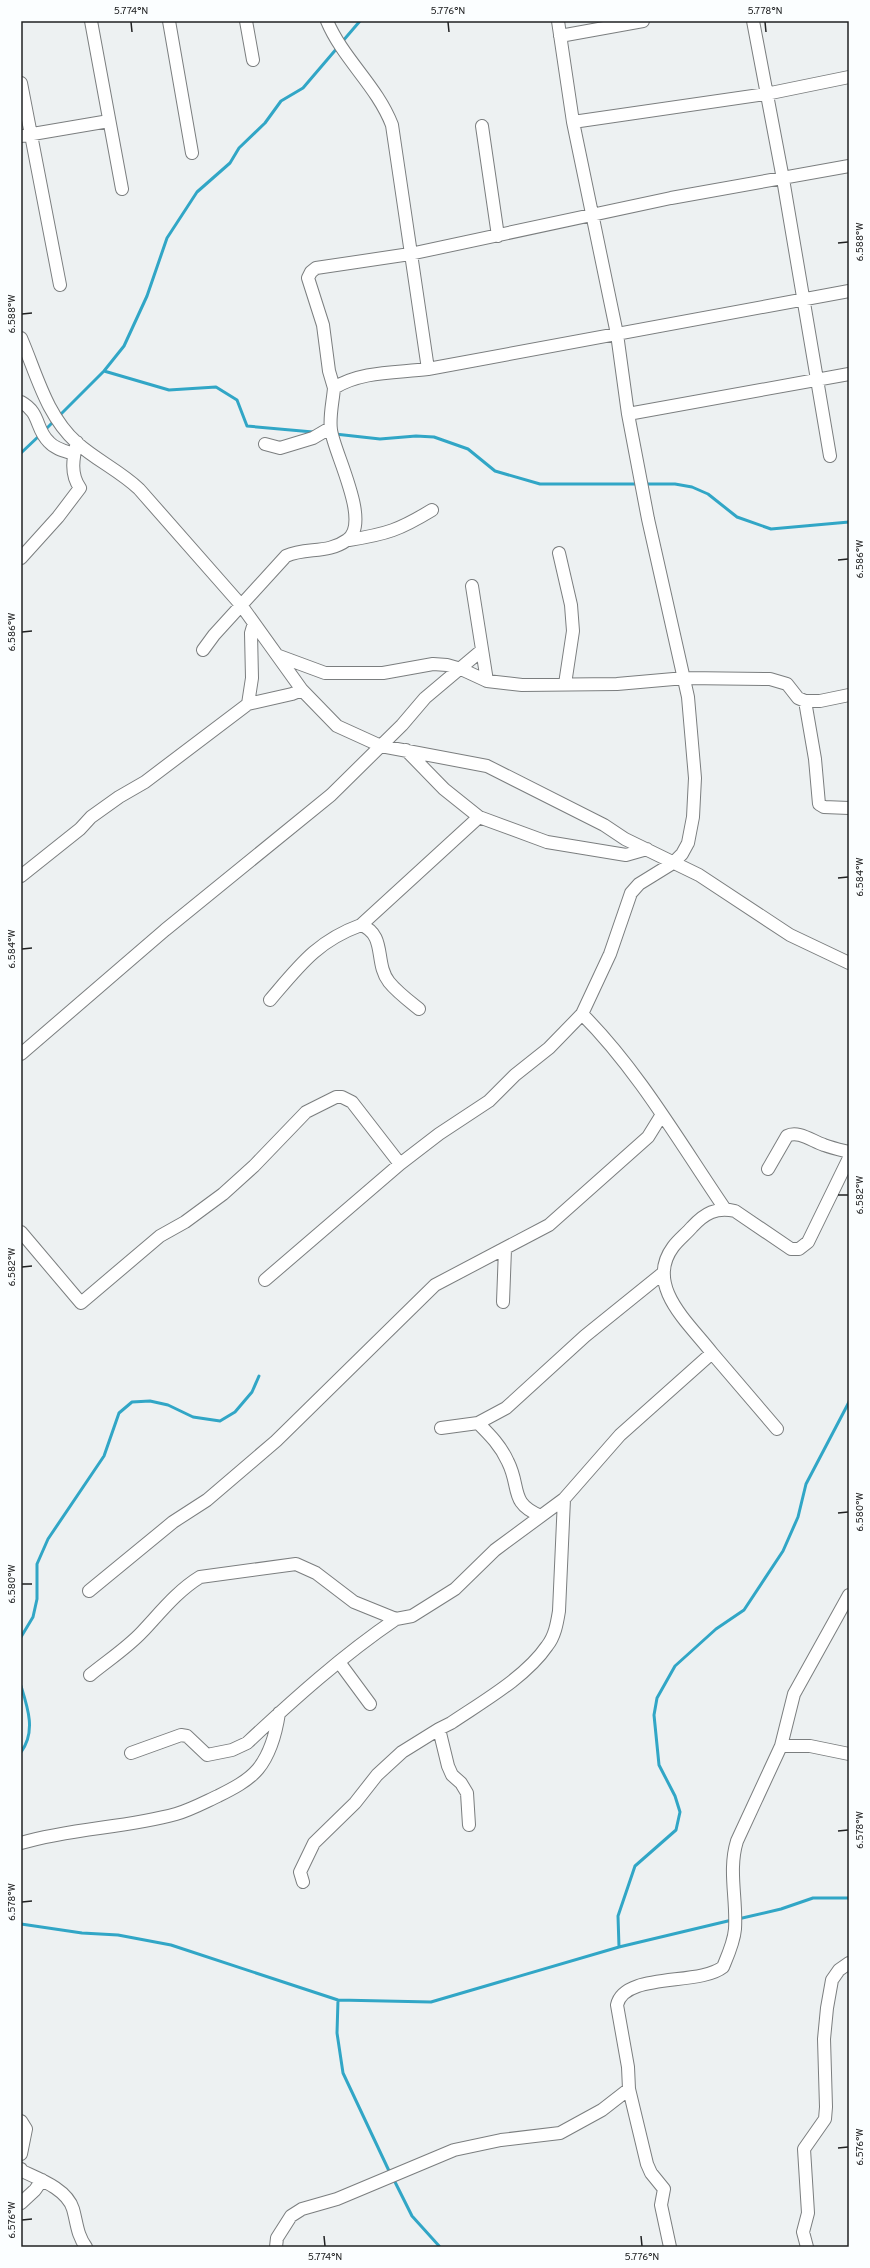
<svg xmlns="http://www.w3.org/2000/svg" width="870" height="2268" viewBox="0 0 870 2268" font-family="Overpass,sans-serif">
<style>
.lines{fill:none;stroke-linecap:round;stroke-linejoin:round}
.stream{stroke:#31a6c6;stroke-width:3}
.minor-casing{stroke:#7b7e7f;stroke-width:14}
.minor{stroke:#fff;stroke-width:12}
.ticks{fill:none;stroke:#212223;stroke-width:1.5}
.neatline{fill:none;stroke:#212223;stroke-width:1.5}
.ticks-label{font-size:10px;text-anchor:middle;fill:#212223}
</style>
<rect width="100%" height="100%" fill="#edf1f2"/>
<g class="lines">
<path class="stream" d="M342 42 360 21
M104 371 169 390 216 387 237 400 247 426 313 432
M58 417 104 371 124 346 147 296 167 238 197 192 230 163 239 148 265 123 281 101 303 88 338 47
M44 431 54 421
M335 434 380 439 416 436 434 437 468 449 495 471 540 484H639
M21 453 40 435
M645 484H675L692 487 708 494 737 517 771 529 849 522
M21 1637 33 1617 37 1599V1564L48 1539 104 1456 119 1413 132 1402 150 1401 168 1405 193 1417 220 1421 235 1412 252 1392 259 1376
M21 1686C28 1708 36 1732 21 1752
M738 1919 781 1909 813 1898H849
M21 1924 82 1933 118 1935 171 1945 338 2000 431 2002 619 1947 732 1920
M619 1947 618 1916 635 1866 676 1830 680 1812 675 1796 659 1765 654 1715 657 1698 675 1666 716 1629 744 1610 783 1551 798 1517 806 1484 849 1402
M338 2000 337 2033 343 2073 390 2173
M393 2178 412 2216 440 2247"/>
<g class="minor-casing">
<path id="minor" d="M91 21 122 189
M169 21 192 153
M246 21 253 60
M327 21C343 59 377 86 392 125L428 369
M558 21 573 122 617 334 628 414 849 374
M753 21 783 179 830 456
M560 36 643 21
M21 83 60 285
M573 122 766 94 849 77
M482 126 498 236
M21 136 109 121
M21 338C37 375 46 415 77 443 96 460 120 471 139 489L241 605 302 690 337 726 381 746 487 766 604 825 625 839 699 875 790 935 849 963
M334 388 329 371 323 325 308 278 311 272 316 268 410 254 671 198 849 166
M21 402C41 413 35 429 49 442 55 449 65 451 74 454
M265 444 280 448 313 438 330 428
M349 540C387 534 399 530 432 510
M559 553 571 605 573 631 565 684
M21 558 58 517 80 488C70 474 73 458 77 442
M472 586 487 681
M203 650 214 635 286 556C306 547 328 554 347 540 372 523 334 453 331 430 329 417 333 401 334 388 361 371 396 373 428 369L849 291
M279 656 325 673H383L433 664 447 665 461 669 487 681 522 685 617 684 685 678 770 679 787 684 798 698 805 701H820L849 695
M805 701 815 759 819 804 824 807 849 808
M248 704 292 694 302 690
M406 750 444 789 479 817 547 842 626 855 647 849
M21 876 80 829 91 817 119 797 145 782 248 704 252 678 251 633 254 623
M361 925C387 935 374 963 389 982 397 992 409 1001 419 1009
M270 1000C299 966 317 941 361 925L479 817
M582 1014C638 1070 680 1143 725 1209
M21 1054 165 930 331 795 402 725 425 698 482 650
M768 1169 787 1136C798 1130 812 1141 824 1145 832 1148 841 1150 849 1152
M21 1232 81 1303 160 1236 185 1222 223 1194 254 1166 306 1112 336 1097H342L352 1102 400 1164
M265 1280 400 1164 439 1134 489 1101 515 1075 549 1048 582 1014 610 954 631 893 639 884 673 863 682 854 688 843 693 817 695 778 688 697 648 519 628 414
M503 1302 505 1249
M712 1353C690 1324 644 1286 673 1247 678 1240 686 1234 692 1227 705 1213 716 1207 735 1211L791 1249H799L808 1242 849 1158
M478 1423C490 1435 501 1446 508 1462 521 1488 509 1503 541 1516
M441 1428 478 1423 506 1408 585 1336 663 1273
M89 1591 173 1522 207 1500 276 1441 435 1285 549 1225 648 1137 661 1116
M339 1662 370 1704
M90 1675C107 1661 127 1648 142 1632 160 1613 177 1591 200 1577L296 1564 316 1573 354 1602 396 1619 412 1616 455 1589 495 1550 564 1499 620 1435 712 1353 777 1429
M781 1746H810L849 1754
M131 1753 181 1735 187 1736 207 1755 232 1750 247 1743C294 1699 343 1655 396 1619
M469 1825 467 1793 461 1783 452 1775 448 1766 439 1729 451 1723C482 1702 526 1677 547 1646 555 1636 557 1623 559 1611L564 1499
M21 1843C72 1828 125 1828 176 1814 190 1810 205 1802 218 1796 232 1789 248 1781 258 1769 271 1753 276 1733 279 1713
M303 1882 300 1872 314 1843 355 1803 377 1775 402 1752 439 1729
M629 2089 647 2164 651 2173 664 2189 661 2205 670 2247
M21 2121 26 2129 21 2154
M21 2169 22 2171C39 2179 67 2189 73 2209 77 2223 77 2235 86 2247
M21 2203 35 2190 42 2180
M276 2247 277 2238 291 2216 302 2209 337 2199 454 2150 501 2140 560 2133 602 2110 629 2089 628 2067 617 2005C624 1972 699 1986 723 1967 728 1955 734 1942 735 1929 737 1899 728 1870 737 1841L781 1746 794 1694 849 1595
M807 2247 803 2232 808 2213 804 2149 825 2119 826 2107 824 2039 827 2008 832 1980 839 1970 849 1963"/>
</g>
<use href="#minor" class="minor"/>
</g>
<path class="ticks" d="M131 22 132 32M448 22 449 32M765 22 766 32M838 243 848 242M22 314 32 313M838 560 848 559M22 632 32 631M838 878 848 877M22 949 32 948M838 1195H848M22 1267 32 1266M838 1513 848 1512M22 1584H32M838 1831 848 1830M22 1902 32 1901M838 2148 848 2147M22 2220 32 2219M324 2236 325 2246M641 2236 642 2246"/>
<rect width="870" height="2268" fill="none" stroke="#fbfeff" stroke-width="44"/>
<rect x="22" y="22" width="826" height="2224" class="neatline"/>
<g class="ticks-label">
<text x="131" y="14">5.774°N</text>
<text x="448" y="14">5.776°N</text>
<text x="765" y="14">5.778°N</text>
<text transform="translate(859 242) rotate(-90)" y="4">6.588°W</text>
<text transform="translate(11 314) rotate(-90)" y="4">6.588°W</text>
<text transform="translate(859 559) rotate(-90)" y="4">6.586°W</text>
<text transform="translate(11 632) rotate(-90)" y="4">6.586°W</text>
<text transform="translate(859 877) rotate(-90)" y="4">6.584°W</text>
<text transform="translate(11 949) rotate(-90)" y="4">6.584°W</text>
<text transform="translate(859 1195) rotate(-90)" y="4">6.582°W</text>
<text transform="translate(11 1267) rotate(-90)" y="4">6.582°W</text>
<text transform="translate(859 1512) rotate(-90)" y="4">6.580°W</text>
<text transform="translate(11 1584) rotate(-90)" y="4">6.580°W</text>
<text transform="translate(859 1830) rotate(-90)" y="4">6.578°W</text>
<text transform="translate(11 1902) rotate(-90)" y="4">6.578°W</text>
<text transform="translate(859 2147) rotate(-90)" y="4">6.576°W</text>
<text transform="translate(11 2220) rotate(-90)" y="4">6.576°W</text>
<text x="325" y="2260">5.774°N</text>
<text x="642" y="2260">5.776°N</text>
</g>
</svg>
